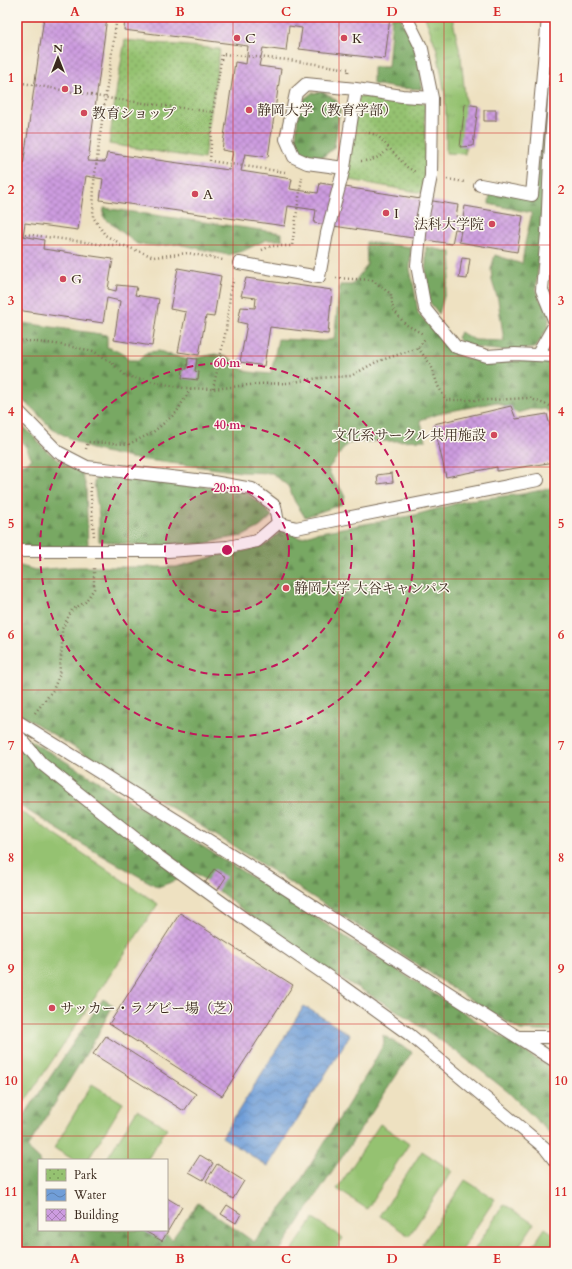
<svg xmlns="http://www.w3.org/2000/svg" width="572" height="1269" viewBox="0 0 572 1269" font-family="Cardo,'Noto Serif JP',serif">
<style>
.grass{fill:url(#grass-tufts);stroke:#687648}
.forest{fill:url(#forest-firs);stroke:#5a6940}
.park{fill:url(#park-dots);stroke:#687648}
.pitch{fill:#95c271;stroke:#687648}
.water{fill:url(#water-waves);stroke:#56647b}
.building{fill:url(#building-cross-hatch)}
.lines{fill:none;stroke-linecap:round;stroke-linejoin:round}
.lane-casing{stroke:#7a6a57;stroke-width:14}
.path{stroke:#7a6a57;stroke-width:2.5;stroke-dasharray:1 3;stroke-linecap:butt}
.lane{stroke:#fff;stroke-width:12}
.grid{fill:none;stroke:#d62828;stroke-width:1;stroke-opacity:0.55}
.ring{fill:none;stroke:#c2185b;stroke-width:2;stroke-dasharray:7 5}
.poi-dot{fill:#d1495b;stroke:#fbf7ec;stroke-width:1.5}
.labels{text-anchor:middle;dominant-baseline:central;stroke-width:3;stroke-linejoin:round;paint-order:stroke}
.poi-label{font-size:14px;fill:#3b2a1e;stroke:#fbf7ec;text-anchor:start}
.centre{fill:#c2185b;stroke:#fbf7ec;stroke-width:2}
.ring-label{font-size:12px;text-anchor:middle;font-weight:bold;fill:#c2185b;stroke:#fbf7ec;stroke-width:3;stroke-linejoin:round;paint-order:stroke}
.neatline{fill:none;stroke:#d62828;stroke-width:1.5}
.grid-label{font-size:13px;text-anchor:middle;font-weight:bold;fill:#d62828}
</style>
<defs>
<pattern id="grass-tufts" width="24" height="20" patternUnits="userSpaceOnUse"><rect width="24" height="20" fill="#95c271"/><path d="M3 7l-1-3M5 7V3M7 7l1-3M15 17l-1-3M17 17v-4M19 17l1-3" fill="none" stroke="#7b9e5c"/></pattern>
<pattern id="forest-firs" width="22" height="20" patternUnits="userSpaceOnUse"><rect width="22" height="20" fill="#78a863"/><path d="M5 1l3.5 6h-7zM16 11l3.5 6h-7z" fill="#648951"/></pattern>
<pattern id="park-dots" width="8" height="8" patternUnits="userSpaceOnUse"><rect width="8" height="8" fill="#95c271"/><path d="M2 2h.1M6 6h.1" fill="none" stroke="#7b9e5c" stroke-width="1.8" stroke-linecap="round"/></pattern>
<pattern id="water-waves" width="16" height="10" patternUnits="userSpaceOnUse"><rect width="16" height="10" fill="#709ed8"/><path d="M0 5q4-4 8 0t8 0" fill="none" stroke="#5d81af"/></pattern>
<pattern id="building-cross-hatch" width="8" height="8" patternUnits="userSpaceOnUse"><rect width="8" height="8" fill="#cd9ce0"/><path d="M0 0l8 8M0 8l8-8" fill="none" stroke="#a87fb5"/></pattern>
</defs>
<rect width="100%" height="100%" fill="#fbf7ec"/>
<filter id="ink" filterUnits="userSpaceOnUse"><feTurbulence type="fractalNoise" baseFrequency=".025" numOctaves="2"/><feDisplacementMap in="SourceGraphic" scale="8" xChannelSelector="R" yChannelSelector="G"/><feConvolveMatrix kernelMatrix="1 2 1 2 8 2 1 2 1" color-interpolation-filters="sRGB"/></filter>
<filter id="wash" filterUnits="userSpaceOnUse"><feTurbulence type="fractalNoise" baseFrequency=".012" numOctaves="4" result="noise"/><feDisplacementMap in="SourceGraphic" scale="16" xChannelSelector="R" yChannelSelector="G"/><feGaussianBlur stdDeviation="0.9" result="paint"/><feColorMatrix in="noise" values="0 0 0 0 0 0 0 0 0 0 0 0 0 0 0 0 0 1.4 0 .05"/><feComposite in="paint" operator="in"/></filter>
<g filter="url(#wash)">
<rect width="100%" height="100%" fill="#eee1c1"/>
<path class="grass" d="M425 17H452L461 57 466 105 465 154 446 153V121L445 95 437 50Z"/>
<path class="forest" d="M392 17H400C410 36 425 68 421 89L396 88 373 84V67H388Z
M551 17H554L555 22V63L551 92 542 229 536 288 540 300 550 310 548 328 535 348 509 351 485 349 464 345 457 338 460 332 475 340 504 341 498 300 492 281 491 269 495 255 522 264 525 243 532 213 489 204 490 191 534 196Z
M323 92 336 100 340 110 334 148 324 156 317 158 307 156 298 148 296 138 298 116 304 99 312 93Z
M104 208 282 233V240H266L243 251 228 255 178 244 158 246 137 244 103 217Z
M366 242 411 247 410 269 415 293 418 313 449 348 465 358 490 361 531 360 555 362V418L545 409H531L517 413 497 402 445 412 420 420 426 440 359 442 347 444 328 469 334 481 341 489 345 497 342 504 305 517 295 502 288 486 272 473 241 472 194 466 162 462 131 458 91 449 52 429 33 409 17 396V322L107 335V347L124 354 128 360H139L147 352 159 351 188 360 215 354 230 358 237 367 249 372 271 374 278 339 324 341 334 339 340 285H352L367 265Z
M426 247 451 252 452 268 439 314 428 300 426 271Z
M20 424C31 432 37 442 47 451 58 461 70 467 82 473L86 487 88 548H37L17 545V465L26 463 32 459 26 447 17 434V430Z
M98 473 117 477 140 478 245 492 261 504 272 516 260 527 243 536 223 539 206 544H175L156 547 99 541V516L94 483Z
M555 487V1032L520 1030 455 990 397 951 230 844 17 712V565L35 570 72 567H176L220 555 249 550 267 544 282 529 300 538 315 533 415 515 469 500 523 494Z
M17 733C80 769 141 808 202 846 321 920 437 996 555 1071V1138L507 1091 453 1049 396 1010 320 966 235 904 196 873 158 887 80 843 17 804Z
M103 999 113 1005 97 1036 27 1148 40 1160 39 1230H160L172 1239 198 1203 254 1242 291 1196 370 1069 384 1043 383 1035 412 1052 279 1252H17V1126Z"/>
<path class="park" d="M125 40 220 49 204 159 109 144 117 86Z
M359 96 425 103V165L423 193 345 179Z"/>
<path class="pitch" d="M17 809 158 904 17 1113Z
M92 1084 123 1103 88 1160H74L54 1148Z
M137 1110 167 1128 147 1160H106Z
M380 1124 409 1144 367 1209 337 1189Z
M422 1151 452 1171 409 1236 380 1216Z
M465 1180 495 1199 460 1252H433L422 1245Z
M504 1204 534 1224 515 1252H473Z
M313 1219 343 1238 334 1252H291Z
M545 1228 555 1235V1252H529Z"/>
<path class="water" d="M304 1006 350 1035 268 1166 222 1137Z"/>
<g id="blocks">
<path class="building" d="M44 17H107L88 161 105 162 107 153 229 170 233 152 222 150 235 62 246 64 248 46 124 30 125 17H390L385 59 299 49 302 28 289 26 286 51 263 48 259 66 281 69 268 157 245 154 241 171 292 179 290 189 318 193 320 183 458 205 456 217 463 218 465 206 523 216 517 252 459 242 461 230 455 229 452 244 314 223 316 210 288 206 285 226 100 200 103 179 86 176 78 230 25 223 23 236 44 240 43 249 113 259 108 289 116 291 117 285 137 287 135 295 159 299 152 346 114 340 120 301 107 298 103 323 17 310V269L21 245 17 244V209Z
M465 104 478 106 473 146 460 147Z
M484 110H496V121H484Z
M462 258 470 259 467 279 459 278Z
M178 268 221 276 214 317 206 316 199 355 178 352 186 312 170 309Z
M246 278 332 290 328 334 270 327 264 366 240 362 247 324 238 322 241 307 255 308 256 298 241 296Z
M188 358 197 359 195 371 199 372 198 380 182 378 183 369H187Z
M511 406 516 419 547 414 555 445V462L497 471V467L446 477 434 424Z
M392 473 393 482 378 484 377 475Z
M214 869 226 877 217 891 205 883Z
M180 913 293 985 222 1096 109 1024Z
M106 1036 196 1094 184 1111 93 1054Z
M200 1155 213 1163 203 1180 189 1172Z
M217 1164 244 1181 233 1199 206 1181Z
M167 1198 182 1207 162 1241 143 1230H167Z
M227 1205 241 1214 236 1223 221 1214Z"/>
</g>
</g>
<g filter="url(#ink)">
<use href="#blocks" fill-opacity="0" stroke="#7a6a57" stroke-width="1"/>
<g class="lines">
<g class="lane-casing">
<path id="lane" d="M406 17 422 49 432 98 431 176 421 225 417 265 425 309 456 347 487 356 515 354 555 356
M555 86 550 160 547 233 542 290 555 322
M344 168 307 163 294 157 286 139 296 93 306 84 356 89
M480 185 532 195 548 17
M239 263 319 277 327 233 344 168 356 89 402 96 432 98
M538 354 555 324
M17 410 58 452 87 467 213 482 252 489 275 506 278 523 257 541 228 547 168 551H17
M278 523 296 528 538 480
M17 721 269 878 555 1061
M17 734 42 764 151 851 253 925 342 986 410 1035 545 1148 555 1161
M518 1037H555"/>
</g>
<path class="path" d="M117 17 101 128 94 182 93 217 105 235 123 245
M17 83V82L113 99 213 112 222 54 289 60 349 69 348 72
M213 112 210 161 285 172
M365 132 377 135 407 167 415 172
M361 161C373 161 381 157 389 148
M447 179 465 182
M17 233 99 244 125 246 154 257 188 253 223 260
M262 250 271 246H292L302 177
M336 278 372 280 391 294 393 309 405 324 423 334
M17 340 56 344 93 351 111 362 126 376 184 388 213 389 258 384 287 383 319 378 351 376 376 362 418 348 426 337
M418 348 431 365 438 386 446 400H492L529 398 555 408
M213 389 226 330 231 288 234 279
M86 449 88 442 129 444 152 433 176 413 191 388
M90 483 94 536
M35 713 53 690 59 676 62 646V629L72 610 85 602 94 589V567"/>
<use href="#lane" class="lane"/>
</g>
</g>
<path class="grid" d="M128 17V1160M233 17V1252M339 17V1252M444 17V1252M17 133H555M17 245H555M17 356H555M17 467H555M17 579H555M17 690H555M17 802H555M17 913H555M17 1024H555M17 1136H555M128 1230V1252"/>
<circle cx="227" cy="550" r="62" fill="#c2185b" fill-opacity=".12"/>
<g class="ring">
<circle cx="227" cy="550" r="62"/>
<circle cx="227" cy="550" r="125"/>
<circle cx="227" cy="550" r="187"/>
</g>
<g class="poi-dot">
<circle cx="237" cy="38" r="4"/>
<circle cx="344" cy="38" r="4"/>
<circle cx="65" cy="89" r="4"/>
<circle cx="249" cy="110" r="4"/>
<circle cx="84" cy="113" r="4"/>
<circle cx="195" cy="194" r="4"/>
<circle cx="386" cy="213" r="4"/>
<circle cx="492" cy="224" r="4"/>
<circle cx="63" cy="279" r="4"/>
<circle cx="494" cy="435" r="4"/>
<circle cx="286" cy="588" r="4"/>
<circle cx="52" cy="1008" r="4"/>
</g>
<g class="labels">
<g class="poi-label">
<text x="245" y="38">C</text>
<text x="352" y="38">K</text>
<text x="73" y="89">B</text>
<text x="257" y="110">静岡大学（教育学部）</text>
<text x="92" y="113">教育ショップ</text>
<text x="203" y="194">A</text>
<text x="394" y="213">I</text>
<text x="484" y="224" text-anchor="end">法科大学院</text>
<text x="71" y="279">G</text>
<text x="486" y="435" text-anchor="end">文化系サークル共用施設</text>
<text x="294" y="588">静岡大学 大谷キャンパス</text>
<text x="60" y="1008">サッカー・ラグビー場（芝）</text>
</g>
</g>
<circle cx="227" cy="550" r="6" class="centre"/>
<g class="ring-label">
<text x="227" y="367">60 m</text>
<text x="227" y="429">40 m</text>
<text x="227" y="492">20 m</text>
</g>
<rect width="572" height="1269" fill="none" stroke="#fbf7ec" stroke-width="44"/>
<rect x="38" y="1159" width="130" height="72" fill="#fbf7ec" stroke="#aea59a"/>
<rect x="46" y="1169" width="20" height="12" fill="url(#park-dots)" stroke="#aea59a"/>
<text x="74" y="1179" font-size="12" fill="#3b2a1e">Park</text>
<rect x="46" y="1189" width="20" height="12" fill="url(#water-waves)" stroke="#aea59a"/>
<text x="74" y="1199" font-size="12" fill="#3b2a1e">Water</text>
<rect x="46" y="1209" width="20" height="12" fill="url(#building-cross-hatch)" stroke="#aea59a"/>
<text x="74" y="1219" font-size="12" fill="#3b2a1e">Building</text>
<g transform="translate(58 58)" stroke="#fbf7ec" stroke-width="3" paint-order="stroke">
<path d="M0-3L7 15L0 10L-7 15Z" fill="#3b2a1e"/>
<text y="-6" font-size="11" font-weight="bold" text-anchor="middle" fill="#3b2a1e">N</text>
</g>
<rect x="22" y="22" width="528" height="1225" class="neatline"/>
<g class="grid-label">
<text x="75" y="16">A</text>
<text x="180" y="16">B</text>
<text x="286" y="16">C</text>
<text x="392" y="16">D</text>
<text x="497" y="16">E</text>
<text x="11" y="82">1</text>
<text x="561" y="82">1</text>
<text x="11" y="194">2</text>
<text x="561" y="194">2</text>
<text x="11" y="305">3</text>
<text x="561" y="305">3</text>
<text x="11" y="416">4</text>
<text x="561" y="416">4</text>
<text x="11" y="528">5</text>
<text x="561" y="528">5</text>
<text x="11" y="639">6</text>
<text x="561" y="639">6</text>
<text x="11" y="750">7</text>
<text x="561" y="750">7</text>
<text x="11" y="862">8</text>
<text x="561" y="862">8</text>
<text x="11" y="973">9</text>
<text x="561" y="973">9</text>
<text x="11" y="1085">10</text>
<text x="561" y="1085">10</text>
<text x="11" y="1196">11</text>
<text x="561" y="1196">11</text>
<text x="75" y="1263">A</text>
<text x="180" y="1263">B</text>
<text x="286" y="1263">C</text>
<text x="392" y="1263">D</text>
<text x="497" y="1263">E</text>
</g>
</svg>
